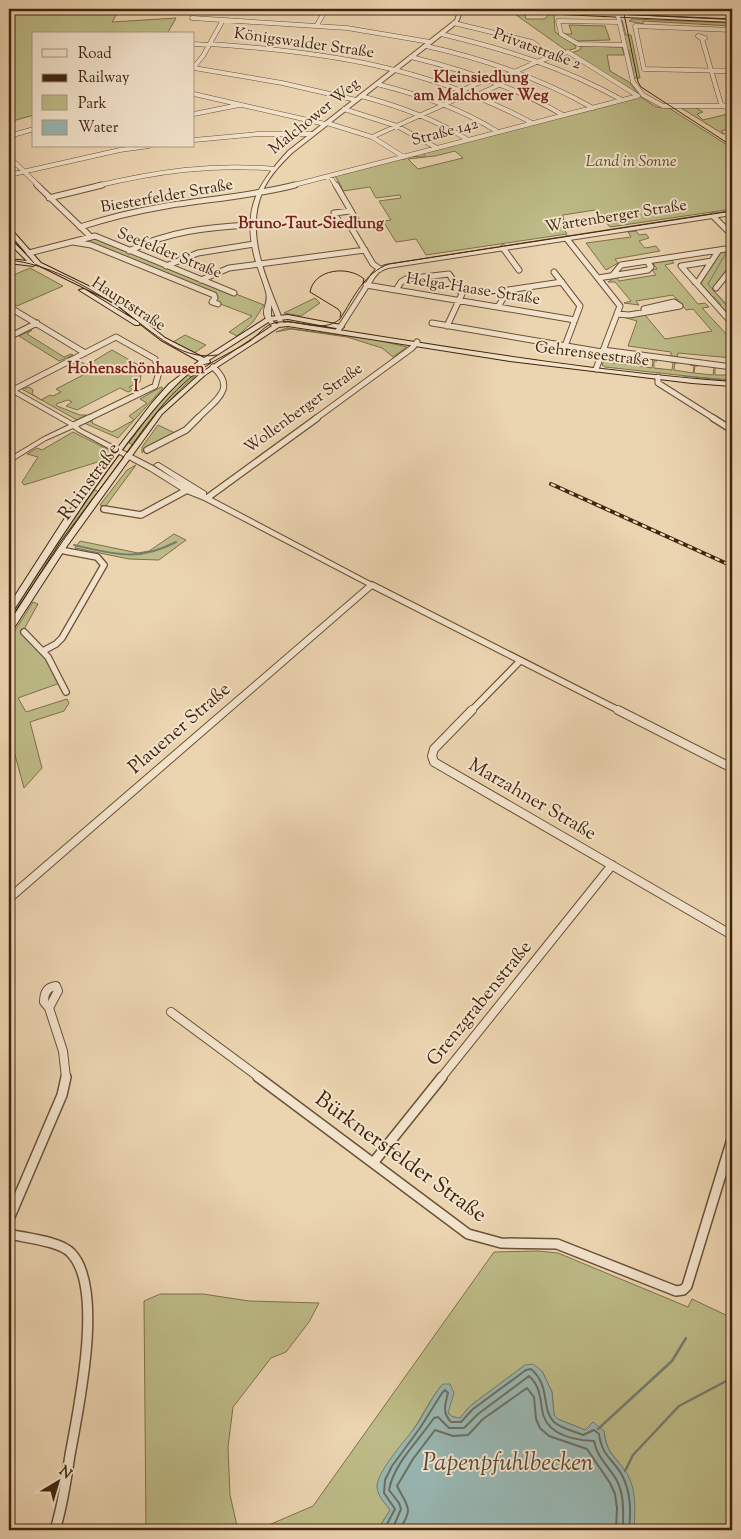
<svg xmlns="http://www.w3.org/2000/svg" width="741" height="1539" viewBox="0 0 741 1539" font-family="'Sorts Mill Goudy',serif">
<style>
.green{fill:#bdbb87;stroke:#80704a;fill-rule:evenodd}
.water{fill:#99b7b2;stroke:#767d70}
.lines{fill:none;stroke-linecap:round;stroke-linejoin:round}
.shore{stroke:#6e6e60;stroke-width:2}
.stream-far2{stroke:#767d70;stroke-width:1}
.stream-far1{stroke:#767d70;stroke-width:2}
.stream{stroke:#767d70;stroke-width:2.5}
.minor-far4-casing{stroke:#6c5136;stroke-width:5}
.minor-far3-casing{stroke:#6c5136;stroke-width:7}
.minor-far2-casing{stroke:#6c5136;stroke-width:8}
.minor-far1-casing{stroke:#6c5136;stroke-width:10}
.minor-casing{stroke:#6c5136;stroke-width:12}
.tertiary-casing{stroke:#6c5136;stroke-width:2}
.secondary-casing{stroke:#42250e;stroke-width:2}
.minor-far4{stroke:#f2e3cc;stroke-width:4}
.minor-far3{stroke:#f2e3cc;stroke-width:5}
.minor-far2{stroke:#f2e3cc;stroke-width:5.5}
.minor-far1{stroke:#f2e3cc;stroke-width:8}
.minor{stroke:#f2e3cc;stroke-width:9}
.tertiary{fill:#f2e3cc;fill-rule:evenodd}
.secondary{fill:#f2e3cc;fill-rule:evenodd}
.tram{stroke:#42250e;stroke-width:1}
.rail-casing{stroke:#42250e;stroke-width:4}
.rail{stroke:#f2e3cc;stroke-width:2;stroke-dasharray:5;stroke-linecap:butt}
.labels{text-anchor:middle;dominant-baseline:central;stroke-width:4;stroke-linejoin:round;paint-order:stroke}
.far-street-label{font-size:16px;fill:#42250e;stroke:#f2e3cc}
.far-neighbourhood-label{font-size:16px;font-weight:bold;fill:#7a1f14;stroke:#f2e3cc}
.far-park-label{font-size:16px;font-style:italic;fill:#614a2c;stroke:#f2e3cc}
.street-label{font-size:19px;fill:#42250e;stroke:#f2e3cc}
.near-street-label{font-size:22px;fill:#42250e;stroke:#f2e3cc}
.near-water-label{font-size:24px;font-style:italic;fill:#584a37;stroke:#f2e3cc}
</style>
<rect width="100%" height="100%" fill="#ebd4b0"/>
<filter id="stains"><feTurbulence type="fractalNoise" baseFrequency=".004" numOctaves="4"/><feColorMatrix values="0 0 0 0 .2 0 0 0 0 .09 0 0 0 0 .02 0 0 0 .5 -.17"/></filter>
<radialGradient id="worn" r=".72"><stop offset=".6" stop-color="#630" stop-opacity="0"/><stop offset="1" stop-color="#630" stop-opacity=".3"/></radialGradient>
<path class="green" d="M9 9H120L112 22 176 18 167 34H34V115L9 122Z
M512 12 530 13 531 14H525L526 19H545L549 14H554L555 32 574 44 576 48 567 51Z
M632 19 732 23V26L643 21V24L629 21Z
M622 20 626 35H631L640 78H634L629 52 623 39H626L623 38 624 37 622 25H620Z
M569 25 605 26 610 40 575 41 565 34H572Z
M581 46 622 47 624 55H607L610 71 629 82 639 94 571 53 580 50Z
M639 96 656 107 669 108 732 148V209L610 227 595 210 563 215 565 231 567 234 426 255 416 239 396 242 383 221 391 220 379 201 401 198 400 195 376 198 370 187 343 191 341 187H342L335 176 405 157 425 156 422 152ZM455 151 463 158 418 169 408 159 435 156Z
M678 106 694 107 703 112 697 114 703 120 732 113V128L721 131 725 134H723Z
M636 231 639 235 646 234 649 238 639 241 645 248 656 246 660 251 615 259 618 263 606 270 586 243 631 237 628 232Z
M90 237 264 305 253 322 237 336 229 332 252 316 215 302 218 297 216 294 83 242Z
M726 250 732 256V264L712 289 732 310V318L728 317 730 315 722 307 719 306 721 305 714 297H710L712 296 704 287H701L699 283 722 251Z
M670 258 674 263 665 265 698 304 705 303 709 307 702 308 731 339 732 358 678 353 677 357 671 356V352L628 346 637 321 623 317 645 315 665 339 712 331 693 309 686 310 673 295 636 301 639 305 624 303 631 301 615 282H608L616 277 619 281 656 275 652 270 657 269 652 262Z
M30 268 63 286 17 306 9 301V277Z
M315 298 320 303 301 316 284 313Z
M287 328 377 340 407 347 393 357 382 348 347 337 291 329 276 332Z
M32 330 27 334 64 357 71 354 73 355 59 361 19 336Z
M185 335 206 345 194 353 173 342Z
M112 350 142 367 140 382 129 387 133 390 128 392 120 388 77 410 66 406 72 402 68 400 56 404 57 406 80 415H86L77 420 22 389 29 387 33 390 32 394 41 400 50 395 53 396 61 392 56 389 85 374 78 369 75 371 69 368V366L79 361 87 365Z
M608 352 617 354 614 356 613 363 631 365 633 358H630L632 356 637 358H635L634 365 652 368 653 361 651 359H656L657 361H654V368L672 370 673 363 671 362 677 361 678 363H675L674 370 693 373 694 366 690 365 696 364 698 366H695L694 373 713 375 714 368 711 366 718 367 715 368V375H732V381L605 367 602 365Z
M191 371H193L189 376 192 377 199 373C172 394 154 419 135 446L129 443 158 403Z
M161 387 163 388 118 438 84 423 89 420 93 422 92 423 112 432 134 420 129 416 147 403 140 399Z
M158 425 175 433 145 449 142 453V447Z
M73 432 111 451 110 456 106 453 102 455 106 458 104 460 24 485 22 482 38 457 27 454 37 448 42 450Z
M136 465 105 507 100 505 127 470Z
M96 490 98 492 48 562 9 624V616L52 548 92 491Z
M174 534 186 540 159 560 129 559 75 548 80 541 138 553 149 551Z
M33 602 38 604 22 633 44 657 60 683 18 698 26 712 67 699 69 703 64 711 30 722 42 768 24 788 9 733V640Z
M538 1251 558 1253 688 1307 692 1299 732 1318V1530H634C635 1514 634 1486 625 1472 615 1454 607 1455 604 1431L585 1430 558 1419 554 1415 552 1392 542 1371 525 1365 470 1406 460 1418 453 1417 448 1413 450 1403 443 1384C432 1396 424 1413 415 1427 402 1447 385 1463 377 1486L390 1510 380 1526 381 1530H257L313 1506 494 1252Z
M160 1294H203L249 1301 319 1303 309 1322 286 1352 271 1358 233 1407 228 1447 230 1495 238 1530H146L144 1301Z"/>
<path class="water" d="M533 1364 542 1371 552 1392 554 1415 558 1419 585 1430 593 1422 604 1431C606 1453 614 1455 626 1472 637 1489 635 1511 634 1530H381L380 1526 390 1510C385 1503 377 1496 377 1486 378 1471 403 1443 413 1430 424 1416 431 1397 443 1384H450L454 1393 448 1413 453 1417 460 1418 470 1406 525 1365Z"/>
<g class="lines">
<path class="shore" d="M386 1530V1526L395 1509 384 1493 385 1480 392 1466 420 1428 442 1393 445 1390 448 1393C445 1404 442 1413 451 1422H461L473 1409 526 1370 531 1369C551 1386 541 1410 554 1422 562 1429 574 1431 583 1435L594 1430 599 1434C602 1456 612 1458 622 1475 631 1493 631 1510 629 1530
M392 1530 401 1509 399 1503 389 1490C394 1463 419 1440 434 1418L438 1417 449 1428H464L478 1414 529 1376C539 1385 540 1395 542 1409 545 1434 572 1440 594 1441 597 1457 608 1466 616 1479 625 1495 623 1513 623 1530
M399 1530C414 1508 408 1507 397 1486L413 1459 435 1430 453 1436 468 1435 483 1419 527 1388 534 1397 536 1419 540 1428 549 1436 587 1449 610 1483 615 1494 617 1508 616 1530"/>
<path class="stream-far2" d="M727 251 708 284 732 312
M683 376 732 380"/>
<path class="stream-far1" d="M74 545C114 554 138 562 176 542"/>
<path class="stream" d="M598 1429 672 1361 686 1338
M625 1471 633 1455 679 1406 732 1378"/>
<g class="minor-far4-casing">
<path id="minor-far4" d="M618 16 633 82 643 95 663 106H732
M192 18 347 28 430 42
M619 22 558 21 561 34 578 44 624 45
M454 23 532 42 552 56
M317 25 326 9
M732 30 635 26 644 69 732 71
M441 34C505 49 565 68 622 100
M698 36 705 38 702 39Z
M702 39 721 104 732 111
M194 44 209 45
M210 44C327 52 428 67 532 123
M426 46C485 59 540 78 593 108
M411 57C465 70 515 87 563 115
M194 67 203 56 223 20
M194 68 282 83 356 100
M494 81 539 61 568 52 638 96
M377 84C420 95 460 108 498 132
M463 90 487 79
M194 94 325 124
M477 95 501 84
M361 96C399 106 435 119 468 140
M344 109 397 126 437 148
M194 114 239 105
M327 123 372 137 404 157
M9 136 34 129
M372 137 470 93
M194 140 258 134H312
M9 157 39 186
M9 175 120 150 149 146
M330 176 336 186
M96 186C155 172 213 163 274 169
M290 186 638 96"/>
</g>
<g class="minor-far3-casing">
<path id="minor-far3" d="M37 185 90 236
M336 185 351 211
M49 198 102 185
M351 211 358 223 341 225 334 213Z
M713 216 732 235
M349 224 373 264 380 269
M80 227C108 218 137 211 166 206 209 199 252 196 295 185
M567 239 620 306 596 369
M73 242 91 245 214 295 215 298 212 302 218 304
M503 248 519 270
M129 251C168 231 209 227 252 225
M29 253 95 236 234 293
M712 261 681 266 732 323
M166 266 198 253 254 244
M554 272 580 306 565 346
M612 276 621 265 719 250
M598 278 648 270 651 267 647 261
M201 280 229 268 365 250
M695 282H698L719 250 732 248
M366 285 575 320
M716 288 732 268
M396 290 401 282 406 279 449 274 462 294 447 326
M674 302 680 306 647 312 644 309Z
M9 307 85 353
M498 307 508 290 562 282
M617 314 629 315 647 312
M432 323 602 352
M9 337 37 323
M603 350 732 367
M658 377V383L715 419
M13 390 116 337 155 359 159 372 155 386 87 419
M197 419C214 401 238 389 213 367
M315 419 412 348 417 342"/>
</g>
<g class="minor-far2-casing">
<path id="minor-far2" d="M713 418 732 430
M74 425 89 418
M147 450 186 430 198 418
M207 498 317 418
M104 509 141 515 187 490
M372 585 620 711
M24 632 48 657 66 692
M43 651 56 644 62 638 104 565 97 557 60 550
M471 711 520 661"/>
</g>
<g class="minor-far1-casing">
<path id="minor-far1" d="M472 710 434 749 432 756 434 762 732 935
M618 710 732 768
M56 986 58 991 49 1008 44 1002C44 993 47 987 56 986Z
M49 1008 63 1051 66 1078
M171 1012 260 1078
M441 1078 612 865"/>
</g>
<g class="minor-casing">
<path id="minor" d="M258 1077 468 1234 501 1243 557 1244 676 1291 683 1290 687 1286 732 1139
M373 1163 442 1077
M9 1219 62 1095 66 1077
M9 1234C25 1238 60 1241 71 1253 105 1288 78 1410 70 1455 66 1480 63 1505 55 1530"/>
</g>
<g class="tertiary-casing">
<path id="tertiary" d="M459 9H463L459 20 454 26 292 153C280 165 268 177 262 193 244 236 269 284 284 324L279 325 271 305V319L278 326 273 327C255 310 270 308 266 292 263 280 257 268 254 255 243 208 257 185 288 151L450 24 455 20Z
M614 9H618L620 17H616Z
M732 211V215L388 268 380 271 375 277 340 332 335 331 371 275 376 269 385 265Z
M9 386 76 424 81 429 153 466 181 483 154 465 157 463H159L206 492V495L376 585 12 901 9 902V893L367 585 204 500 184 492 149 470 77 431 73 428 46 440 9 463V458L42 438 69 425 9 391Z"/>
</g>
<g class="secondary-casing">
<path id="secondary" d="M475 9H499L732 20V22L477 10Z
M9 228 11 229 41 263 119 301 165 338 204 358 268 317 288 315 341 325 344 327 341 329 288 319 270 321 209 360 210 362 209 363C167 366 39 571 12 613L9 614V605L70 510 152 403 169 384 199 361 161 340 139 323V325H135L79 290 84 289 138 322 115 303 36 264 33 266 9 263V259L27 261 9 243V238L33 261 9 233Z
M288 322C435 345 583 371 732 382V386L692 383 510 361 288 326 279 327 205 375 162 414 67 546 12 631 9 632V623L61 542 158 412 201 373 275 324Z"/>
</g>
<use href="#minor-far4" class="minor-far4"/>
<use href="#minor-far3" class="minor-far3"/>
<use href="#minor-far2" class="minor-far2"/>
<use href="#minor-far1" class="minor-far1"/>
<use href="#minor" class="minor"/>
<use href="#tertiary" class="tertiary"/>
<use href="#secondary" class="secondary"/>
<path class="tram" d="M502 9 732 19
M623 9 638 82 641 87 732 146
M9 236 34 263
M9 260C48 264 84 285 117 306 147 326 178 362 217 355
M340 317 341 313 338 309 310 292C314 269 348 265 364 279L363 283
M9 621C44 567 81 514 119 463 146 426 171 387 211 363 224 355 238 349 250 341 258 335 265 325 274 323 296 317 321 335 340 319 354 297 364 273 389 264L732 211"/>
<g class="rail-casing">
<path id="rail" d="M551 484 732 566"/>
</g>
<use href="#rail" class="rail"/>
</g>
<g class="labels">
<g class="far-street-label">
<text transform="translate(304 44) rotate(8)">Königswalder Straße</text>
<text transform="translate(537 50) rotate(20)">Privatstraße 2</text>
<text transform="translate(315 117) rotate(-39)">Malchower Weg</text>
<text transform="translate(445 133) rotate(-15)">Straße 142</text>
<text transform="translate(167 197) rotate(-10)">Biesterfelder Straße</text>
<text transform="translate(616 217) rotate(-9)">Wartenberger Straße</text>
<text transform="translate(169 254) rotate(22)">Seefelder Straße</text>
<text transform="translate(473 290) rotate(9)">Helga-Haase-Straße</text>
<text transform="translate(128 305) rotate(33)">Hauptstraße</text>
<text transform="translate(592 355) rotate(7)">Gehrenseestraße</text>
<text transform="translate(304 409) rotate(-36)">Wollenberger Straße</text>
</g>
<g class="far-neighbourhood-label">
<text x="481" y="78">Kleinsiedlung<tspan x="481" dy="18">am Malchower Weg</tspan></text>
<text x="311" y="224">Bruno-Taut-Siedlung</text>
<text x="136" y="369">Hohenschönhausen<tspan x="136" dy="18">I</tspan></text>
</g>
<g class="far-park-label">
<text x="631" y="162">Land in Sonne</text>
</g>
<g class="street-label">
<text transform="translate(90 482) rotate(-54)">Rhinstraße</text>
<text transform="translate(180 729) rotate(-41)">Plauener Straße</text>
<text transform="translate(532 800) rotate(30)">Marzahner Straße</text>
<text transform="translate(480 1004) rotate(-51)">Grenzgrabenstraße</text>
</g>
<g class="near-street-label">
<text transform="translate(400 1158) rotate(36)">Bürknersfelder Straße</text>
</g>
<g class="near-water-label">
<text x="508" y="1464">Papenpfuhlbecken</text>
</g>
</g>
<rect width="741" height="1539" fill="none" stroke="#ebd4b0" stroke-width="30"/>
<rect x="10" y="10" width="721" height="1519" fill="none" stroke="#42250e" stroke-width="2.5"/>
<rect x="15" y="15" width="711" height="1509" fill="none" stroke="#42250e"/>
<rect x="32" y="32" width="162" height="115" fill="#f2e3cc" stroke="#ac9780"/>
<rect x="42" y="49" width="25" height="8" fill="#f2e3cc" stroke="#ac9780"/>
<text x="78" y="58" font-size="15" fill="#42250e">Road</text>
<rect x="42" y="74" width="25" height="8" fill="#42250e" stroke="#ac9780"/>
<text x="78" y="82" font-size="15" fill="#42250e">Railway</text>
<rect x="42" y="95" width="25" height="15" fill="#bdbb87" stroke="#ac9780"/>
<text x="78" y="108" font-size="15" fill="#42250e">Park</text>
<rect x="42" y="120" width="25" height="15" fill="#99b7b2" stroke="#ac9780"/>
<text x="78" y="132" font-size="15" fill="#42250e">Water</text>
<g transform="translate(58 1482) rotate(38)" stroke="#f2e3cc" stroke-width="4" paint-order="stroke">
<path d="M0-4L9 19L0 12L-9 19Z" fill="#42250e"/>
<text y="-8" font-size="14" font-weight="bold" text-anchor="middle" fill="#42250e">N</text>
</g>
<rect width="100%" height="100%" filter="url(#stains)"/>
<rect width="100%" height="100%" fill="url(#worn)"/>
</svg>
